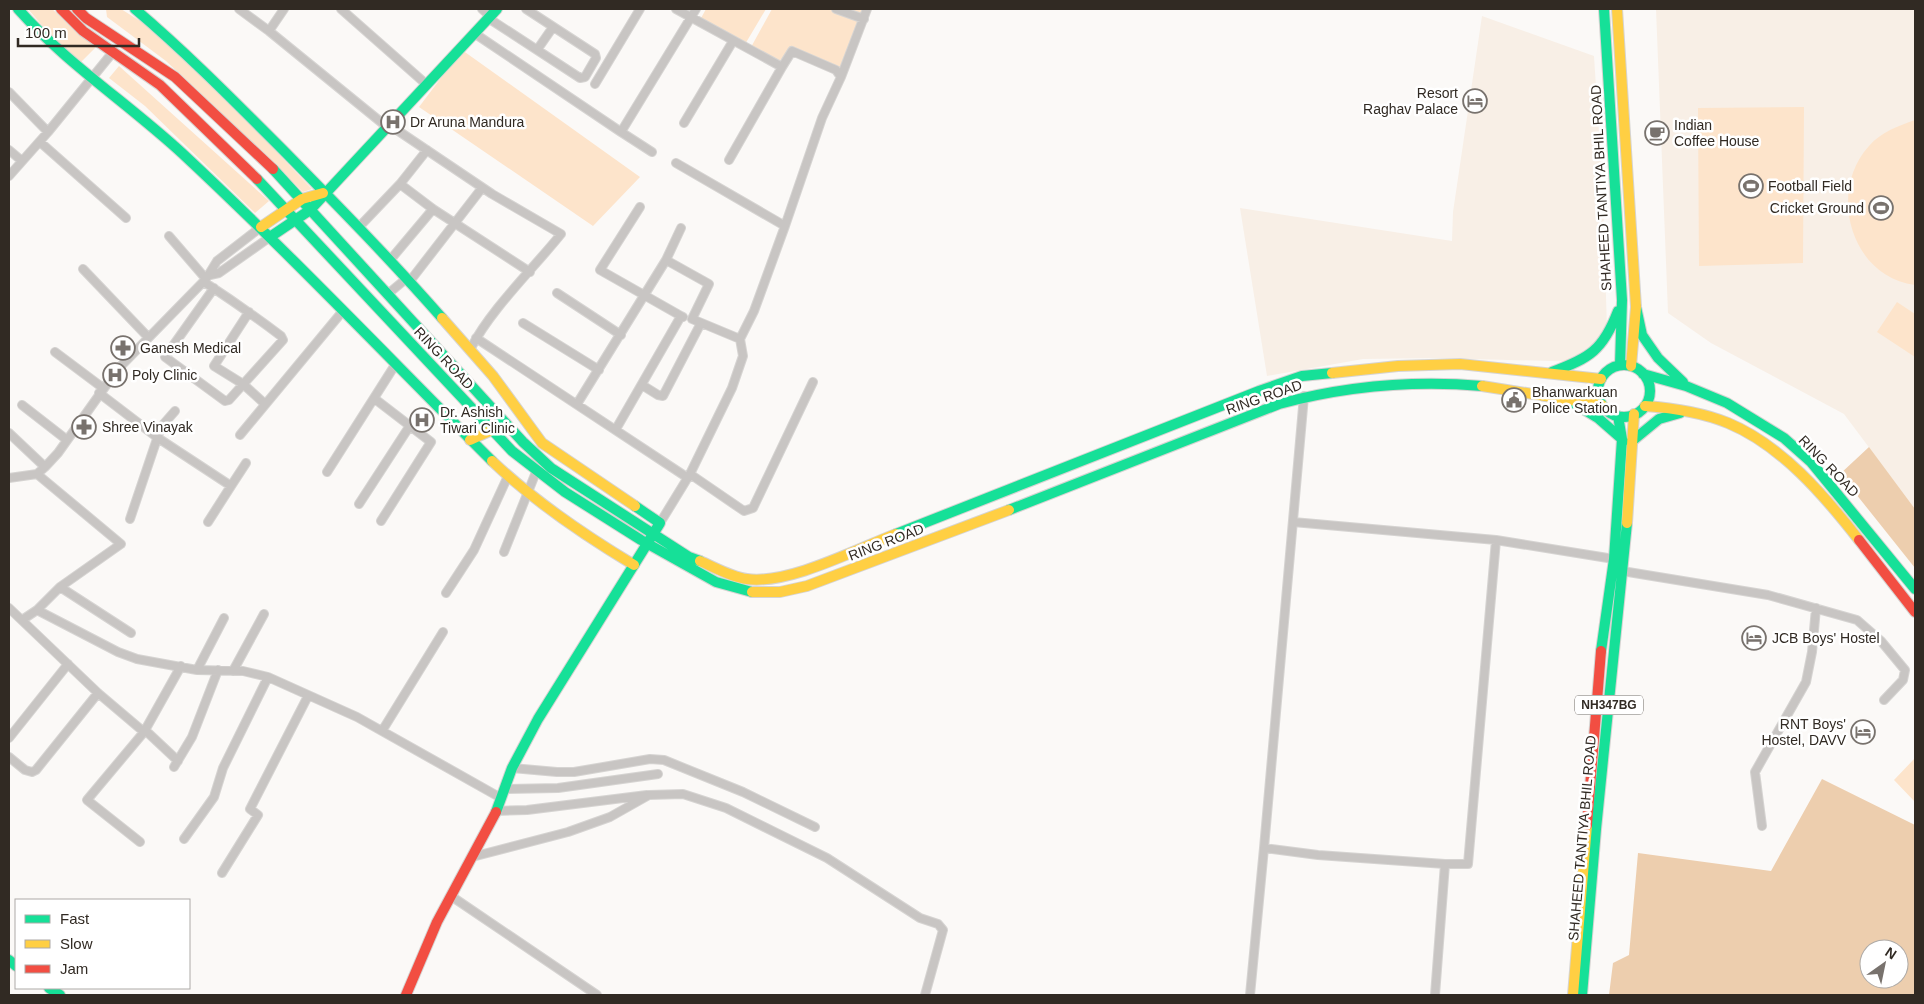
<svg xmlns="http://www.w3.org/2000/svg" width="1924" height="1004" viewBox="0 0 1924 1004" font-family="Arial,sans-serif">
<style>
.built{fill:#f8efe6}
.green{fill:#fde4cb}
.forest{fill:#edceae;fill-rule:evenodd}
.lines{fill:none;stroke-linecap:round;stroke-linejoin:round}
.street-casing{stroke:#d6d4d2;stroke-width:10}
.fast-casing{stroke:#d6d4d2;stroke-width:12}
.slow-casing{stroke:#d6d4d2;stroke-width:12}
.jam-casing{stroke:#d6d4d2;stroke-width:12}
.street{stroke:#c8c5c3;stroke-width:8}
.fast{stroke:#16e098;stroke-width:10}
.slow{stroke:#ffcf43;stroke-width:10}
.jam{stroke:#f24e42;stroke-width:10}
.labels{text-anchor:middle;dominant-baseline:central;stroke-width:5;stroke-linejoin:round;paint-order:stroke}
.shield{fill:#fff;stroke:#6f6a65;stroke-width:1}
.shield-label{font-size:12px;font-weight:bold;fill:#312a23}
.poi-label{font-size:14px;fill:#312a23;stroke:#fff;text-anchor:start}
.street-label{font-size:14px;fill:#312a23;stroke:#fff}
</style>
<rect width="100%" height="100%" fill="#fbf9f7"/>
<path class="built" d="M1656 9H1915V509L1844 414 1711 343 1668 313Z
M1482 16 1594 56 1603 196 1607 330 1585 362 1437 358 1363 359 1267 376 1240 208 1452 241 1453 212Z"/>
<path class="green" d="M28 9H52L96 47 81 62 52 37Z
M106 9H121L148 26 234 107 312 189 303 192 166 61 107 17Z
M706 9H766L744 46 700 20Z
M772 9H863L841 69 794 48 778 62 750 49Z
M462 50 640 177 593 226 419 107Z
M119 66 269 201 255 213 145 106 109 78Z
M1804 107 1803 263 1699 266 1698 108Z
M1915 120V285C1851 277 1827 192 1869 146 1881 132 1898 126 1915 120Z
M1897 302 1915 314V357L1877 332Z
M1915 758V802L1894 780Z"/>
<path class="forest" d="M1869 447 1915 509V568L1840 474Z
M1822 779 1915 825V995H1609L1613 963 1629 955 1638 853 1771 871ZM1869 949H1899V979H1869Z"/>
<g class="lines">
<g class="street-casing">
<path id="street" d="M239 9 269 31 387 127 394 128 492 194 561 234C533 269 491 309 471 348
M341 9 426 84
M482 9 490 16
M676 9 782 67 729 160
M836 9 864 19
M488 18 580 78 585 77 596 58 595 54 526 9
M269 31 284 9
M474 33 621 132 696 9
M537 50 553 27
M841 77 867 9
M595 84 640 9
M9 92 48 132
M684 123 733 41
M621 132 652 152
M40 142 126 218
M9 150 22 161
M676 163 785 226 822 118 841 77 836 70 792 51 782 67
M9 176 48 132 113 52
M400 184 433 209 530 272
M640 207 600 270 681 316
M359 227 400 184 427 150
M169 236 206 279
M391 259 433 209
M666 260 681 228
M83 269 148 337
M210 275 219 273 270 237
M410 281 482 188
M204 282C230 299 256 317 281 336L283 340 229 400 225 401 165 357 214 288
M389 293 407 278
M557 293 621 335
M249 312 214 366 243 384 265 404
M523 323 599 370
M476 338 688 478
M55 352 103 388
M642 385 658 395 663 396 701 323
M99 393 158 438 231 486 246 463
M1304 396 1264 848 1318 855 1445 864 1435 995
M375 399 431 442 381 521
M577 404 666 260 709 284 692 319 740 339
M22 405 67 440
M616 429 681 316 683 317
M9 433 45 467
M240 435 342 312
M327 472 395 365
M37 474 121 544 60 587 131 633
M690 474 744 511 753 508 813 382
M9 478 37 474 45 467 58 453 117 370 206 279 217 261 261 227
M359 504 411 424
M130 519 161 427 175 411
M208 522 231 486
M1293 522 1496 540 1468 864H1445
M660 523 690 474 732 388 743 356 740 339 754 311 785 226
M1496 540 1614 559
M504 552 536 472
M1622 571 1768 595 1857 620 1881 641 1905 670 1903 680 1884 700
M446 593 474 550 508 476
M9 608 98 693 144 732 181 666
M37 610 60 587
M22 620 37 610 118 652 137 659 197 670 243 671 268 677 357 717 501 798
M197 670 224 618
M233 671 264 614
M145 730 178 761
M382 731 443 632
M9 738 68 664
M9 757 25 770 32 772 36 770 98 693
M174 767 192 737 218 670
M512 768 557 772H574L650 759 664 760 743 792 815 827
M505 789 558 788 658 774
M496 811 527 810 647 795
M1762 826 1755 772 1806 682 1812 652 1816 608
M184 839 214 797 223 768 268 677
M140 842 87 800 144 732
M472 857 568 832 610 817 649 795 683 794 726 808 827 858 920 918 938 924 943 930 925 995
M222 873 258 815 250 809 308 696
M451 896 597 995
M1250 995 1264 848"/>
</g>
<g class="fast-casing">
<path id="fast" d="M18 9C67 64 129 104 183 154 289 253 389 358 492 461
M135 9C188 54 237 104 286 153 339 207 392 261 442 318
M1604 9 1622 300 1620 365
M273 169 523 442 551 468 689 557 700 561
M257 179 512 451 565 492 641 540 716 582 752 592
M270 237 310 210 497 9
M1636 307 1642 335 1658 358 1683 382
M1598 391a26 26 0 1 1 52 0a26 26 0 1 1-52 0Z
M1552 372C1590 358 1603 350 1618 311
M1643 374 1686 386 1727 403 1784 438 1811 462 1915 589
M1575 404 1598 418 1622 439
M1631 442 1659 419 1680 413
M1009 510 1279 404C1346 386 1412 380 1482 386
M896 534 1259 391 1302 376 1332 373
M1601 651 1614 559 1622 439 1618 416
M496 812 512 768 538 719 660 523 635 506
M9 960 16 966
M49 988 60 995
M1582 995 1596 829 1627 523"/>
</g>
<g class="slow-casing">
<path id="slow" d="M1617 9 1636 307 1631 366
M261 227 302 199 323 193
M442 318 493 376 542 443 635 506
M1332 373 1398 366 1460 364 1601 379
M1482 386 1602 405
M1645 406C1673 408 1701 412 1728 423 1781 445 1824 495 1859 540
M470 440 492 430
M492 461C535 502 584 535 634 565
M1627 523 1634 414
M700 561C714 567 731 577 747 579 788 585 857 549 896 534
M752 592H780L807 586 1009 510
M1573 995 1587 825"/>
</g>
<g class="jam-casing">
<path id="jam" d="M61 9 83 31 160 85 257 179
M77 9 86 18 175 77 273 169
M1859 540 1915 612
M1587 825 1601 651
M406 995 437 922 496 812"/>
</g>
<use href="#street" class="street"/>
<use href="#fast" class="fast"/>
<use href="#slow" class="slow"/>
<use href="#jam" class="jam"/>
</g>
<defs>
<g id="hotel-ring" transform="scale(1.25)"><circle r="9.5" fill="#fff" stroke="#78726d" stroke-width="1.5"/><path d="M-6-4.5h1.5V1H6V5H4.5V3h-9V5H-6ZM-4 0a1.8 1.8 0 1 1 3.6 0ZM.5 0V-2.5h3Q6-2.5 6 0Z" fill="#78726d"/></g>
<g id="hospital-ring" transform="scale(1.25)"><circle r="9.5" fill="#fff" stroke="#78726d" stroke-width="1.5"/><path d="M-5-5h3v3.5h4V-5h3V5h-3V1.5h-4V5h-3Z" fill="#78726d"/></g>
<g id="cafe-ring" transform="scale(1.25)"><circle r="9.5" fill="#fff" stroke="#78726d" stroke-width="1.5"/><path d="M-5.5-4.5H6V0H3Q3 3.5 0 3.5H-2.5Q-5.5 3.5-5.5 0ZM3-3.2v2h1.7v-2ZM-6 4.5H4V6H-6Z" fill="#78726d"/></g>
<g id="stadium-ring" transform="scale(1.25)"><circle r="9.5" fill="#fff" stroke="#78726d" stroke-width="1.5"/><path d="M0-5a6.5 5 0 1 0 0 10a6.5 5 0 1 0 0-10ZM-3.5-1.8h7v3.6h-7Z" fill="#78726d"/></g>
<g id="pharmacy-ring" transform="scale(1.25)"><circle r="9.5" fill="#fff" stroke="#78726d" stroke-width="1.5"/><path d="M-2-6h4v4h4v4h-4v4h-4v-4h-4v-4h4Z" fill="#78726d"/></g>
<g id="civic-ring" transform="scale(1.25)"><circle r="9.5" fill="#fff" stroke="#78726d" stroke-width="1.5"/><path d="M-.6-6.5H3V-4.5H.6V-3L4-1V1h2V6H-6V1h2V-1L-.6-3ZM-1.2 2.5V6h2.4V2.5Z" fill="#78726d"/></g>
</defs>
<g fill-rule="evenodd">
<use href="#hotel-ring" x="1475" y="101"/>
<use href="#hospital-ring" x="393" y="122"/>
<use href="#cafe-ring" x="1657" y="133"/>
<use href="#stadium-ring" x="1751" y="186"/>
<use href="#stadium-ring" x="1881" y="208"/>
<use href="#pharmacy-ring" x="123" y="348"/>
<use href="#hospital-ring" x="115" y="375"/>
<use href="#civic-ring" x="1514" y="400"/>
<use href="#hospital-ring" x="422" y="420"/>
<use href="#pharmacy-ring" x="84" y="427"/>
<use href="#hotel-ring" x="1754" y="638"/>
<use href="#hotel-ring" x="1863" y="732"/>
</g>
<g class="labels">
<rect class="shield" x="1575" y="695.5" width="68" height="19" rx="4"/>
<g class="shield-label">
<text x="1609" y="705">NH347BG</text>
</g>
<g class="poi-label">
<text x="1458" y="93" text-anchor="end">Resort<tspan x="1458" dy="16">Raghav Palace</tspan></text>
<text x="410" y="122">Dr Aruna Mandura</text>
<text x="1674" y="125">Indian<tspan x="1674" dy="16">Coffee House</tspan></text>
<text x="1768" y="186">Football Field</text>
<text x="1864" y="208" text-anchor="end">Cricket Ground</text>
<text x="140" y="348">Ganesh Medical</text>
<text x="132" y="375">Poly Clinic</text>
<text x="1532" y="392">Bhanwarkuan<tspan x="1532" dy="16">Police Station</tspan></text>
<text x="440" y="412">Dr. Ashish<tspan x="440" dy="16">Tiwari Clinic</tspan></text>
<text x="102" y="427">Shree Vinayak</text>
<text x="1772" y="638">JCB Boys' Hostel</text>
<text x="1846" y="724" text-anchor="end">RNT Boys'<tspan x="1846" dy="16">Hostel, DAVV</tspan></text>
</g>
<g class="street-label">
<text transform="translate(1601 188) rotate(-93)">SHAHEED TANTIYA BHIL ROAD</text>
<text transform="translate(444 358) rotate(47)">RING ROAD</text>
<text transform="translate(1264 397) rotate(-19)">RING ROAD</text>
<text transform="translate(1829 466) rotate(46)">RING ROAD</text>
<text transform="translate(886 542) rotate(-21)">RING ROAD</text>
<text transform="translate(1582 838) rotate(-85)">SHAHEED TANTIYA BHIL ROAD</text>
</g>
</g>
<rect width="1924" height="1004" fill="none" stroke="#312a23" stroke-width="20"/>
<rect x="15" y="899" width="175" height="90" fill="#ffffff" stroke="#adaaa7"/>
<rect x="25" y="915" width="25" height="8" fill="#16e098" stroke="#adaaa7"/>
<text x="60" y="924" font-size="15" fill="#312a23">Fast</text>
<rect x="25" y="940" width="25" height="8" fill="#ffcf43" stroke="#adaaa7"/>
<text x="60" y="949" font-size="15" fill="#312a23">Slow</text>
<rect x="25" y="965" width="25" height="8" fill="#f24e42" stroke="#adaaa7"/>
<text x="60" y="974" font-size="15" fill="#312a23">Jam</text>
<g transform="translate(1884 964) rotate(33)"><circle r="24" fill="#ffffff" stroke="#adaaa7"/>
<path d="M0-4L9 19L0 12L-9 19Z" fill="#78726d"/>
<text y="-8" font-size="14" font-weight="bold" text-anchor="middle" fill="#312a23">N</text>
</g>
<path d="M18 38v8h121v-8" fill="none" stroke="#312a23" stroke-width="2.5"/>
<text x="25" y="38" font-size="15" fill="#312a23" stroke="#ffffff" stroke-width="4" paint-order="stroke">100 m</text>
</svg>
